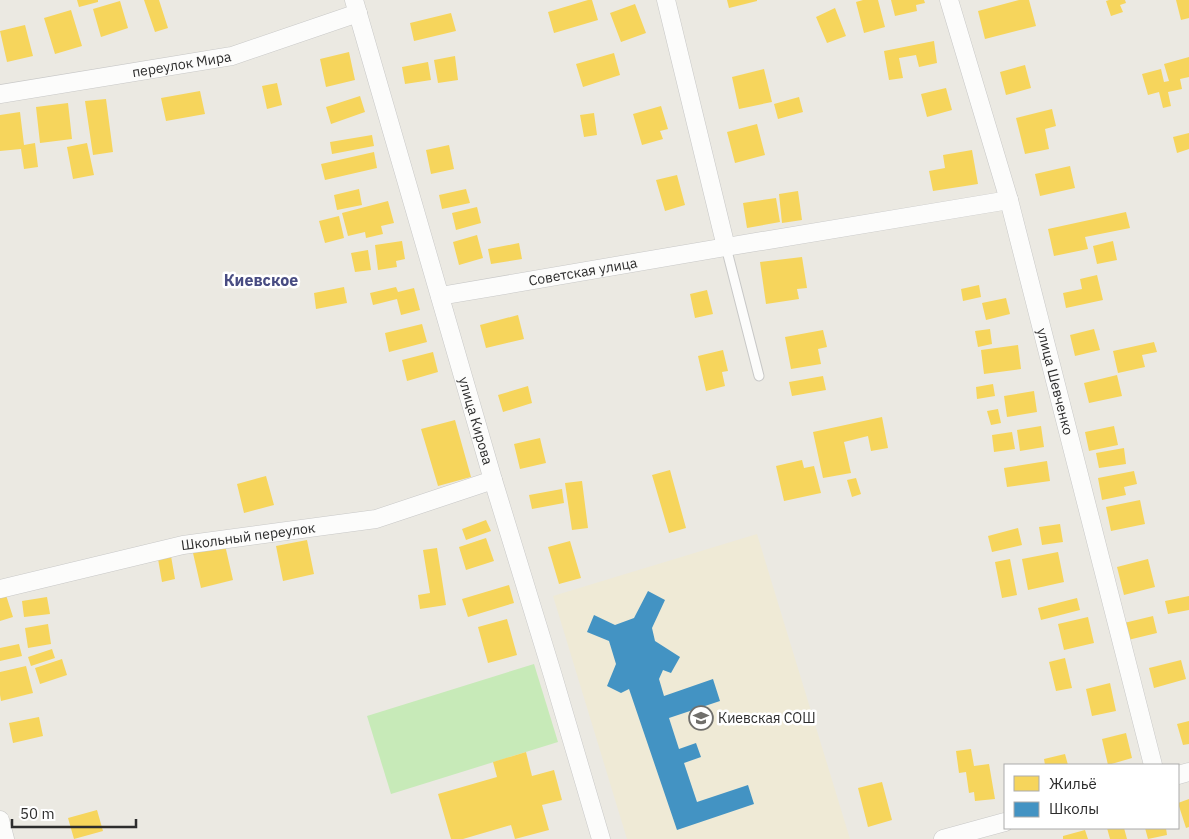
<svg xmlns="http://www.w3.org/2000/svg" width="1189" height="839" viewBox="0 0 1189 839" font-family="'IBM Plex Sans',sans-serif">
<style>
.education{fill:#efead6}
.green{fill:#c7eab8}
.homes{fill:#f6d55c}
.schools{fill:#4393c3}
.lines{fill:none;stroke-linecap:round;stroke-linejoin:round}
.lane-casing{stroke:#c8c8c7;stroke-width:11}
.street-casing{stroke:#c8c8c7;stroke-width:19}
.lane{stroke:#fcfcfb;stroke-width:9}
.street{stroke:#fcfcfb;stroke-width:18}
.labels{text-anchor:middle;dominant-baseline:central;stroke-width:5;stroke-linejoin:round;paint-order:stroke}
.street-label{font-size:14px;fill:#2d2d2d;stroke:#fff}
.poi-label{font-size:14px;fill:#2d2d2d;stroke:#fff;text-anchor:start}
.quarter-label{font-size:16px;font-weight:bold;fill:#484c82;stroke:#fff}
</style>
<rect width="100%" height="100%" fill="#ebe9e2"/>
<path class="education" d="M757 534 850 839H627L553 596Z"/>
<path class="green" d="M534 664 558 742 391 794 367 716Z"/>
<path class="homes" d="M77 0H98V2L79 7Z
M144 0H159L168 28 155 32Z
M588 0H592L598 20 554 33 548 12Z
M727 0H757V1L729 8Z
M863 0H878L885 27 864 33 856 2Z
M891 0H924L925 3 916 5 917 11 895 16Z
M1019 0H1029L1036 26 985 39 978 11Z
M1109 0H1125L1126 3 1120 5 1123 12 1111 16 1106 1Z
M1176 0H1189V18L1181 20Z
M120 1 128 28 101 37 93 9Z
M635 4 646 33 621 42 610 13Z
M835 8 846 36 827 43 816 17Z
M71 10 82 46 55 54 44 18Z
M451 13 456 31 414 41 410 23Z
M25 25 33 56 7 62 0 31Z
M934 41 937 63 919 67 916 55 899 58 903 78 889 80 884 51Z
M349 52 355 80 326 87 320 59Z
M614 53 620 75 583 87 576 64Z
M455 56 458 80 438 83 434 60Z
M1189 57V77L1180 79 1182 89 1168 92 1171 106 1163 108 1159 92 1148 95 1142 74 1161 69 1164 82 1169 81 1164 64Z
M428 62 431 80 405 84 402 67Z
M1025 65 1031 88 1006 95 1000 72Z
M764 69 772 102 739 109 732 77Z
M277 83 282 105 267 109 262 86Z
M946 88 952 110 927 117 921 94Z
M200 91 205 114 166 121 161 98Z
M360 96 365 112 331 124 326 107Z
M799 97 803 112 778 119 774 104Z
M106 99 113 152 93 155 85 101Z
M68 103 72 139 40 143 36 107Z
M661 106 668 129 660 131 663 139 642 145 633 114Z
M1052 109 1056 126 1045 129 1049 149 1025 154 1016 118Z
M20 112 24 145 35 143 38 167 24 169 21 149 0 151V115Z
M594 113 597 135 584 137 580 115Z
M757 124 765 155 735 163 727 132Z
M1189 133V149L1177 153 1173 137Z
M372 135 374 146 332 154 330 142Z
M87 143 94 175 73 179 67 147Z
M449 145 454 169 431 174 426 150Z
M972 150 978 184 933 191 929 171 945 168 943 155Z
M374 152 377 168 325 180 321 164Z
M1070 166 1075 188 1040 196 1035 174Z
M677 175 685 205 665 211 656 180Z
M359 189 362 205 337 210 334 195Z
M466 189 470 203 442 209 439 195Z
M798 191 802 220 782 223 779 194Z
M776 198 780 222 747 228 743 203Z
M388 201 394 223 381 226 383 234 366 238 365 232 348 236 342 213Z
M477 207 481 223 456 230 452 213Z
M1126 212 1130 228 1085 237 1088 249 1054 256 1048 229Z
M339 216 344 238 325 243 319 221Z
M477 235 483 258 459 265 453 242Z
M402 241 405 259 396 261 397 267 378 270 375 245Z
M1113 241 1117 260 1097 264 1093 246Z
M519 243 522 259 491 264 488 249Z
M368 250 371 270 355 272 351 253Z
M802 257 807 288 797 289 799 299 766 304 760 262Z
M1097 275 1103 300 1066 308 1063 293 1082 289 1080 279Z
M979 285 981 297 963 301 961 289Z
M344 287 347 303 316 309 314 293Z
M396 287 398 292 414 288 420 310 401 315 397 299 373 305 370 293Z
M707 290 713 314 695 318 690 294Z
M1006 298 1010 314 986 320 982 303Z
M518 315 524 339 486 348 480 325Z
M422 324 427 342 389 352 385 333Z
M990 329 992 344 978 347 975 331Z
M1094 329 1100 350 1075 356 1070 335Z
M823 330 827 347 818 349 821 364 791 369 785 337Z
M1154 342 1157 352 1142 355 1145 367 1118 373 1113 351Z
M1018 345 1021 369 984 374 981 350Z
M723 350 728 371 722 372 725 386 706 391 698 356Z
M433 352 438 372 407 381 402 360Z
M1117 375 1122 396 1089 403 1084 383Z
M823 376 826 390 792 396 789 382Z
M993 384 995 396 977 399 976 387Z
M528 386 532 403 503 412 498 395Z
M1034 391 1037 412 1007 417 1004 396Z
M998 409 1001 423 991 425 987 411Z
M882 417 888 448 871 451 868 436 844 442 851 473 823 478 813 432Z
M455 420 471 477 438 486 421 429Z
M1041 426 1044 447 1020 451 1017 430Z
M1114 426 1118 445 1089 451 1085 432Z
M1012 432 1015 449 994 452 992 435Z
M540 438 546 463 520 469 514 444Z
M1124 448 1126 464 1099 468 1096 453Z
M802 460 804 468 814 466 821 493 784 501 776 466Z
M1047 461 1050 481 1007 487 1004 468Z
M670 470 686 528 669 533 652 475Z
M1134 471 1137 484 1124 487 1126 495 1102 500 1098 478Z
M266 476 274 505 244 513 237 484Z
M856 478 861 494 852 497 847 480Z
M582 481 588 528 572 530 565 483Z
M562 489 564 503 532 509 529 495Z
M1140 500 1145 524 1111 531 1106 507Z
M486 520 491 531 466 540 462 529Z
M1060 524 1063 542 1042 545 1039 527Z
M1018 528 1022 545 992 552 988 536Z
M486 538 494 561 466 570 459 547Z
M307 540 314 574 283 581 276 546Z
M570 541 581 578 559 584 548 547Z
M225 545 233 580 201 588 193 553Z
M437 548 446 605 420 609 418 595 430 593 423 550Z
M1058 552 1064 582 1028 590 1022 559Z
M171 556 175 579 162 582 158 559Z
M1010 559 1017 595 1002 598 995 562Z
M1148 559 1155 587 1124 595 1117 567Z
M509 585 514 603 468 617 462 599Z
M6 595 13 617 0 621V597Z
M1189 596V610L1168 614 1165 601Z
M47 597 50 614 24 617 22 601Z
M1077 598 1080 610 1041 620 1038 608Z
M1153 616 1157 633 1128 640 1124 623Z
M1088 617 1094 643 1064 650 1058 624Z
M507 619 517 655 488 663 478 627Z
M48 624 51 644 28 648 25 628Z
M19 644 22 656 0 661V648Z
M52 649 55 658 31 666 28 657Z
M1065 658 1072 688 1056 691 1049 662Z
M62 659 67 675 40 684 35 668Z
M1181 660 1186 679 1154 688 1149 668Z
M26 666 33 693 1 701 0 695V672Z
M1110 683 1116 711 1092 716 1086 689Z
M39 717 43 736 13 743 9 723Z
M1189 721V744L1183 745 1177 724Z
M1126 733 1132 758 1108 765 1102 739Z
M971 749 974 766 989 764 995 799 975 801 974 792 969 793 966 772 959 773 956 751Z
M526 752 532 776 554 770 562 800 542 805 549 830 515 839 511 825 463 839H451L438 794 497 777 493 762Z
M1065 754 1068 765H1045L1044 759Z
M882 782 892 820 868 827 858 788Z
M1189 799V827L1186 828 1178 803Z
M97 810 103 831 74 839 68 818Z
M1107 828H1124L1127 839H1110Z
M1145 828H1166L1167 835 1148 839Z
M1085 830 1088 839H1063V836Z"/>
<path class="schools" d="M648 591 665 600 652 628 655 641 680 657 671 673 663 670 659 679 664 696 713 679 720 701 669 718 679 749 696 743 701 757 684 763 697 802 748 785 754 804 677 830 629 689 621 693 607 686 616 664 609 641 587 632 594 615 615 625 634 618Z"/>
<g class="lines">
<g class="lane-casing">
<path id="lane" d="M726 247 759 376"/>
</g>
<g class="street-casing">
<g id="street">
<path id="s1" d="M354 0 493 480 553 676 601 839"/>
<path d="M666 0 726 247"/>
<path id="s2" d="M949 0 1009 200 1153 765"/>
<path id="s3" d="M0 94 232 56 358 13"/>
<path id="s4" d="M440 296 726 247 1009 200"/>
<path id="s5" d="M0 589 183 545 376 519 493 480"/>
<path d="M1178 775 1189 772"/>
<path d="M0 820 5 839"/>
<path d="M943 839 1005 822"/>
</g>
</g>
<use href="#lane" class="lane"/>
<use href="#street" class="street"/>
</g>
<defs>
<g id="school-ring" transform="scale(1.25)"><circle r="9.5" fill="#fff" stroke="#706f6c" stroke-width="1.5"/><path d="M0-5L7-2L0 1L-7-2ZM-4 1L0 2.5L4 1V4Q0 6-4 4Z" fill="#706f6c"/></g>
</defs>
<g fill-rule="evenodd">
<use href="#school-ring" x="701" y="718"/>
</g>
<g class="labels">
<g class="street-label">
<text stroke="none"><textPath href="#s3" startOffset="184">переулок Мира</textPath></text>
<text stroke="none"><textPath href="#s4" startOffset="145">Советская улица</textPath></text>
<text stroke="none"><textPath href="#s2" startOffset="396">улица Шевченко</textPath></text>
<text stroke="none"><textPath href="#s1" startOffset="438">улица Кирова</textPath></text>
<text stroke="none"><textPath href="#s5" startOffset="254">Школьный переулок</textPath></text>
</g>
<g class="poi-label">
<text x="718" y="718">Киевская СОШ</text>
</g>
<g class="quarter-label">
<text x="261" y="280">Киевское</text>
</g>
</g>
<rect x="1004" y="764" width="175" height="65" fill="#ffffff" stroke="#ababab"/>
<rect x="1014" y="776" width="25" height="15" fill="#f6d55c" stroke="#ababab"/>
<text x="1049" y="789" font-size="15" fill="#2d2d2d">Жильё</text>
<rect x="1014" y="802" width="25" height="15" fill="#4393c3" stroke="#ababab"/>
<text x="1049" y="814" font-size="15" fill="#2d2d2d">Школы</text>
<path d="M12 819v8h124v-8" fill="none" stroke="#2d2d2d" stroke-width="2.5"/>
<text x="20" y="819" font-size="15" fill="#2d2d2d" stroke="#ffffff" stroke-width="4" paint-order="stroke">50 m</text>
</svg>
